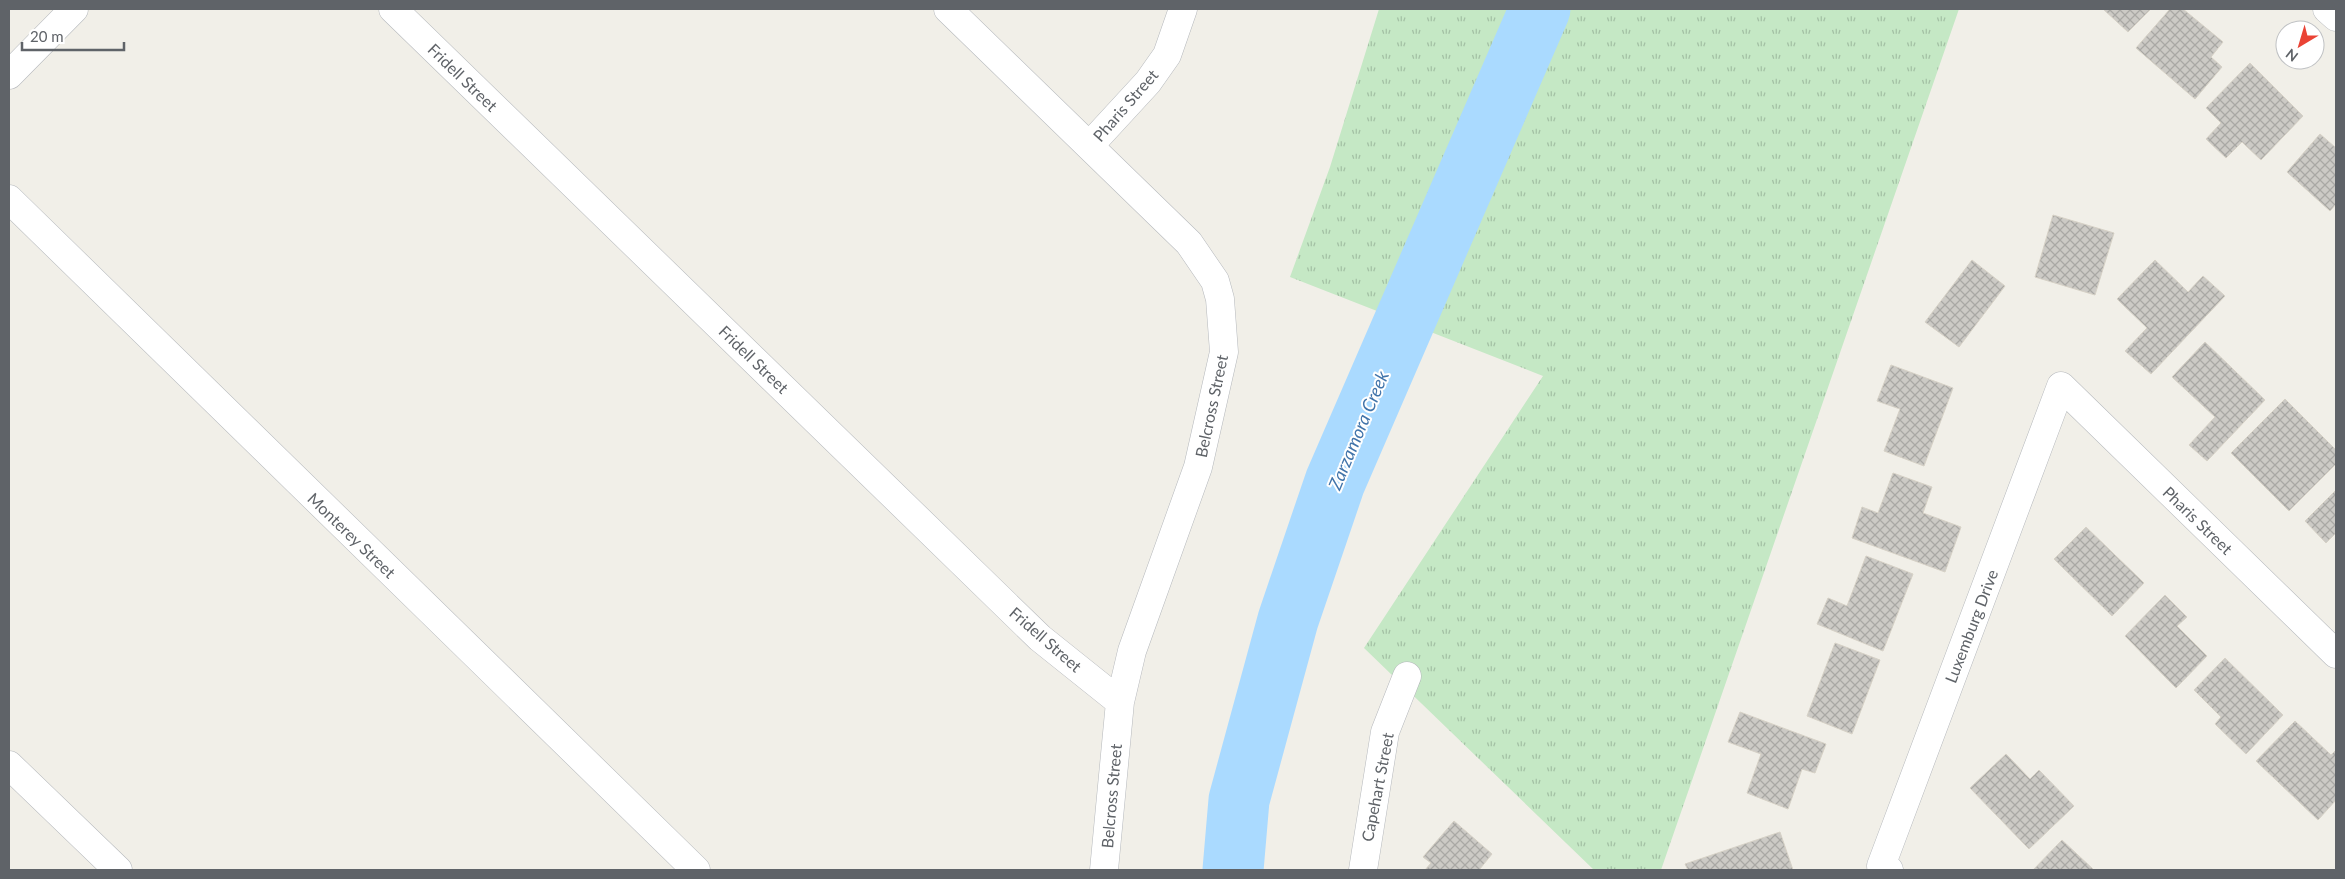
<svg xmlns="http://www.w3.org/2000/svg" width="2345" height="879" viewBox="0 0 2345 879" font-family="Lato,sans-serif">
<style>
.grass{fill:url(#grass-tufts)}
.lines{fill:none;stroke-linecap:round;stroke-linejoin:round}
.river{stroke:#aadaff;stroke-width:61}
.building{fill:url(#building-cross-hatch);stroke:#d6d1c6}
.minor-casing{stroke:#b5b8bc;stroke-width:29}
.minor{stroke:#fff;stroke-width:28}
.labels{text-anchor:middle;dominant-baseline:central;stroke-width:4;stroke-linejoin:round;paint-order:stroke}
.street-label{font-size:16px;fill:#5f6368;stroke:#fff}
.water-label{font-size:18px;font-style:italic;fill:#4174aa;stroke:#fff}
</style>
<defs>
<pattern id="grass-tufts" width="24" height="20" patternUnits="userSpaceOnUse" patternTransform="scale(1.25)"><rect width="24" height="20" fill="#c5e8c5"/><path d="M3 7l-1-3M5 7V3M7 7l1-3M15 17l-1-3M17 17v-4M19 17l1-3" fill="none" stroke="#a3c0a4"/></pattern>
<pattern id="building-cross-hatch" width="8" height="8" patternUnits="userSpaceOnUse" patternTransform="scale(1.25)"><rect width="8" height="8" fill="#cccac5"/><path d="M0 0l8 8M0 8l8-8" fill="none" stroke="#a9a8a4"/></pattern>
</defs>
<rect width="100%" height="100%" fill="#f1efe8"/>
<path class="grass" d="M1379 9H1959L1661 870H1594L1364 648 1543 376 1290 277 1330 167Z"/>
<g class="lines">
<path class="river" d="M1233 870 1239 800 1288 620 1335 482 1540 9"/>
</g>
<path class="building" d="M2103 9H2151L2128 32Z
M2170 9H2183L2223 42 2211 57 2222 67 2195 99 2136 48Z
M2250 63 2303 116 2261 160 2242 142 2226 158 2206 139 2221 123 2206 108Z
M2320 134 2336 148V204L2330 211 2287 172Z
M2053 215 2114 233 2095 295 2035 277Z
M1972 260 2005 286 1959 347 1925 322Z
M2155 260 2188 292 2203 276 2225 296 2151 374 2125 351 2147 328 2117 299Z
M2205 342 2265 400 2207 461 2189 445 2215 417 2172 377Z
M1891 365 1953 388 1924 466 1884 451 1900 409 1877 401Z
M2285 399 2336 450V464L2289 511 2231 453Z
M1893 473 1932 487 1923 513 1961 527 1945 572 1852 538 1862 507 1878 513Z
M2336 490V533L2326 543 2305 521Z
M2086 527 2144 583 2112 616 2054 559Z
M1866 556 1913 574 1883 651 1817 624 1828 598 1847 606Z
M2165 595 2187 617 2177 626 2207 656 2176 688 2125 636Z
M1835 643 1880 660 1852 734 1807 716Z
M2225 658 2283 715 2246 754 2215 724 2221 717 2194 690Z
M1740 712 1826 744 1815 773 1802 769 1788 809 1747 793 1761 754 1728 742Z
M2295 721 2331 755 2336 750V800L2318 820 2256 761Z
M2006 754 2030 779 2039 770 2074 806 2029 849 1970 788Z
M1454 821 1492 854 1479 870H1425L1431 863 1423 857Z
M1780 832 1793 870H1688L1685 864Z
M2062 840 2094 870H2033Z"/>
<g class="lines">
<g class="minor-casing">
<path id="minor" d="M393 9 1040 638 1120 702
M948 9 1189 243 1215 281 1220 299 1224 352 1198 467 1132 651 1120 702 1104 870
M2327 9 2336 17
M9 75 74 9
M1090 145 1148 82 1167 55 1183 9
M9 199 696 870
M9 765 118 870
M1363 870 1385 732 1407 676
M1889 870 1881 866 2061 386 2336 654"/>
</g>
<use href="#minor" class="minor"/>
</g>
<g class="labels">
<g class="street-label">
<text transform="translate(463 77) rotate(44)">Fridell Street</text>
<text transform="translate(1125 105) rotate(-49)">Pharis Street</text>
<text transform="translate(754 359) rotate(44)">Fridell Street</text>
<text transform="translate(1211 406) rotate(-78)">Belcross Street</text>
<text transform="translate(2198 520) rotate(44)">Pharis Street</text>
<text transform="translate(352 535) rotate(44)">Monterey Street</text>
<text transform="translate(1971 626) rotate(-69)">Luxemburg Drive</text>
<text transform="translate(1046 639) rotate(41)">Fridell Street</text>
<text transform="translate(1377 787) rotate(-79)">Capehart Street</text>
<text transform="translate(1111 796) rotate(-85)">Belcross Street</text>
</g>
<g class="water-label">
<text transform="translate(1358 430) rotate(-67)">Zarzamora Creek</text>
</g>
</g>
<rect width="2345" height="879" fill="none" stroke="#5f6368" stroke-width="20"/>
<g transform="translate(2300 45) rotate(218)"><circle r="24" fill="#ffffff" stroke="#bfc1c3"/>
<path d="M0-4L9 19L0 12L-9 19Z" fill="#ea4335"/>
<text y="-8" font-size="14" font-weight="bold" text-anchor="middle" fill="#5f6368">N</text>
</g>
<path d="M22 42v8h102v-8" fill="none" stroke="#5f6368" stroke-width="2.5"/>
<text x="30" y="42" font-size="15" fill="#5f6368" stroke="#ffffff" stroke-width="4" paint-order="stroke">20 m</text>
</svg>
